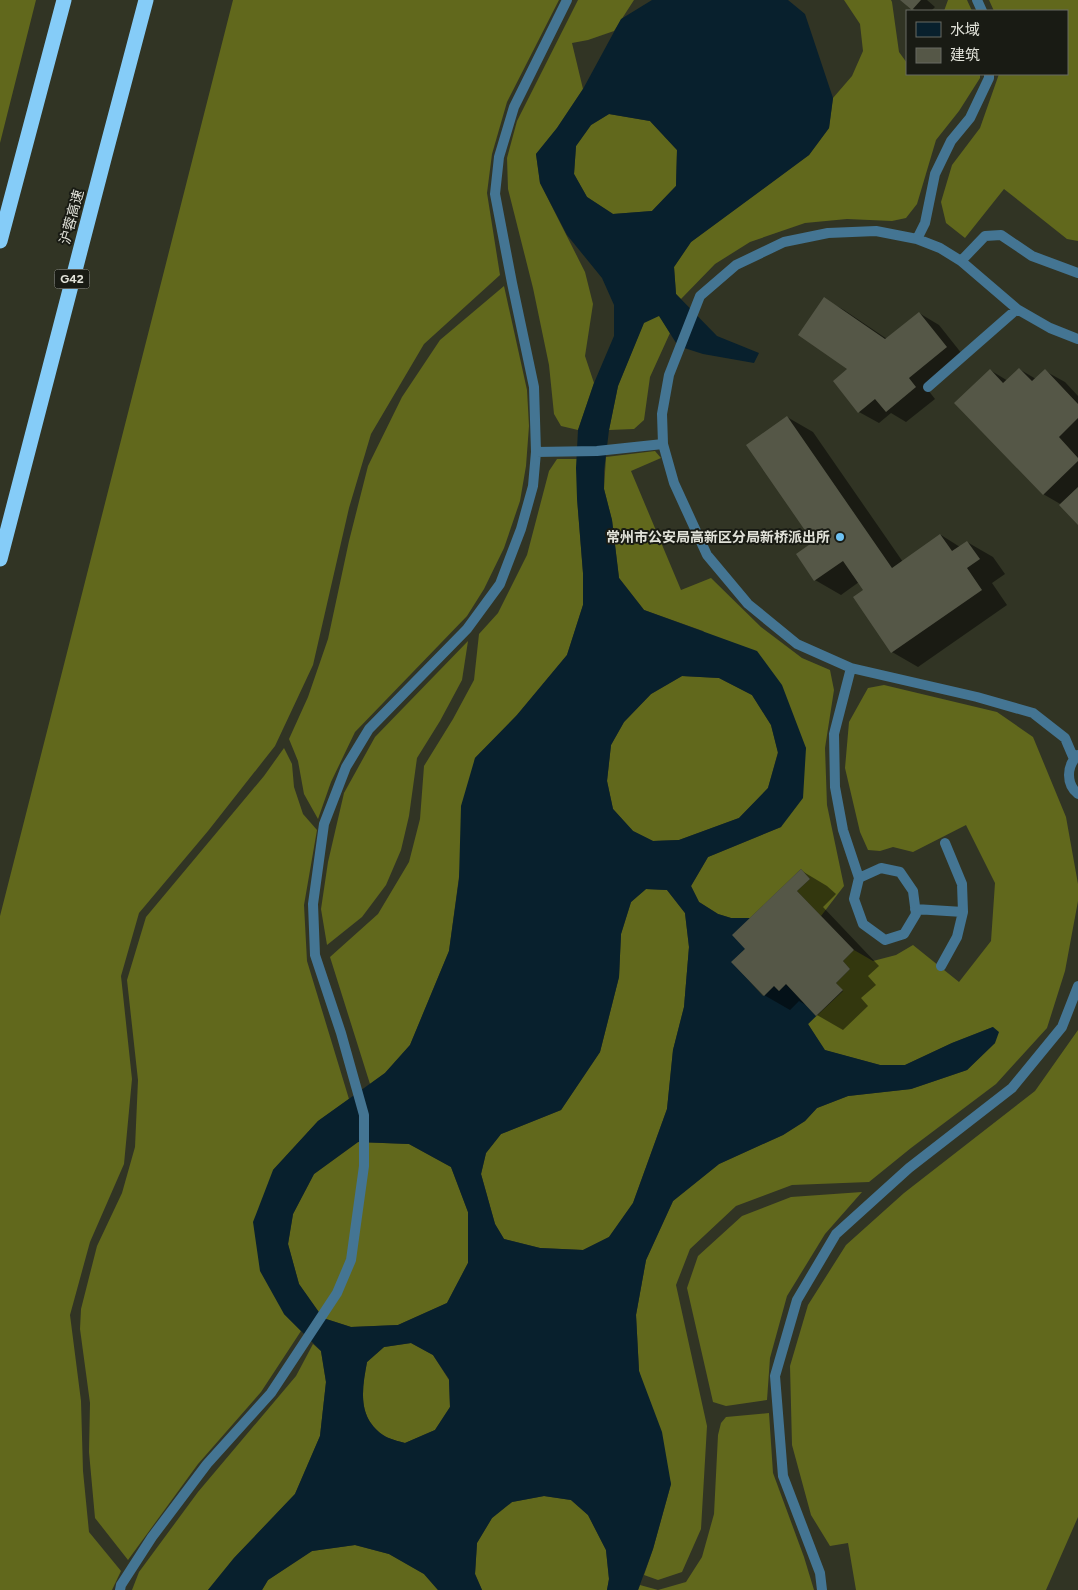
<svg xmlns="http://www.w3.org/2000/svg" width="1078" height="1590" viewBox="0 0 1078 1590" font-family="Figtree,'Noto Sans SC',sans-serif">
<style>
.forest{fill:#61681c}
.water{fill:#08202d;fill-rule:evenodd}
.shadow{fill:#0007}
.building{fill:#555747}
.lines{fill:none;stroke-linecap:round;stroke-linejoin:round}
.service{stroke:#447593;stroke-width:10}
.motorway{stroke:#85ccf8;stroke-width:15}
.poi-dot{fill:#6ec2f3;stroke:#191b14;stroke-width:2}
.labels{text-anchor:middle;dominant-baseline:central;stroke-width:4;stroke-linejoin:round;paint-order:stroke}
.shield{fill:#191b14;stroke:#a5a69e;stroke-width:1}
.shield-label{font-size:12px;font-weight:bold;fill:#e1e2d9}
.street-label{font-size:14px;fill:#e1e2d9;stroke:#191b14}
.poi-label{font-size:14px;font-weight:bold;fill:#e1e2d9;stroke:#191b14;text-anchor:end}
</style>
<rect width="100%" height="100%" fill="#313424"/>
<path class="forest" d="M0 0H36L0 143Z
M233 0H559L507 102 492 154 487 193 500 275 424 344 371 434 349 508 313 665 275 746 208 831 139 913 121 976 132 1079 124 1164 90 1242 70 1315 81 1401 83 1471 89 1532 121 1571 112 1590H0V916Z
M578 0H634L614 31 588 40 572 43 583 89 557 128 536 154 540 183 585 272 593 304 585 356 594 383 578 430 561 426 554 414 549 365 533 288 508 189 507 158 517 121Z
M844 0H891L892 2 899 52 907 63V74H980V78L959 111 936 140 917 204 906 218 892 221 847 219 805 223 750 242 715 264 681 299 676 294 674 267 691 242 809 155 829 128 833 98 852 76 863 51 860 24Z
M948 0H967L972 11H944Z
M989 0H1078V241L1067 239 1004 189 965 238 946 223 941 202 952 165 980 128 999 74H1067V11H994Z
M609 114 650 121 677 150 676 186 652 211 613 214 587 197 574 174 576 146 591 125Z
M504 286 527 390 529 426 526 466 520 501 504 548 484 589 467 616 355 732 331 782 318 819 304 794 298 761 289 739 308 697 328 639 349 541 368 466 402 397 440 340Z
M659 315 670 333 650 377 644 420 634 429 609 430 618 386 644 322Z
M655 451 661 458 631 471 681 590 711 578 761 627 802 658 830 670 834 690 825 748 827 805 844 886 821 916 797 891 810 879 801 869 750 918H731L718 914 699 902 691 886 708 857 781 827 806 748 703 631 644 610 619 578 612 520 604 489 606 457Z
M557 459H577V498L583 573V605L567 655 517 715 475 758 449 951 410 1045 385 1073 370 1084 330 957 378 914 409 862 420 819 424 766 453 719 474 680 479 634 498 613 527 555 549 471Z
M468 641 462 680 440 721 417 758 409 816 401 850 386 885 362 917 327 945 321 909 328 862 344 793 375 737Z
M682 676 719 678 752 695 771 725 778 752 768 788 739 818 679 840 653 841 633 831 613 809 607 781 611 745 624 722 651 694Z
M884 685 997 712 1033 737 1066 817 1078 884V901L1065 971 1047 1028 996 1084 911 1148 869 1182 792 1185 736 1206 690 1249 676 1285 707 1426 701 1529 682 1572 658 1580 644 1575 653 1549 671 1484 639 1371 636 1315 646 1260 673 1201 719 1164 783 1135 805 1121 817 1108 848 1096 911 1089 967 1070 995 1043 993 1027 952 1043 905 1065H880L824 1050 808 1024 843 991 836 983 850 969 843 961 854 950 873 961 896 955 913 945 959 982 991 941 995 883 966 825 913 852 893 847 880 851 868 850 860 832 845 768 849 722 868 688Z
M284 748 292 764 294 787 303 814 317 830 304 905 307 961 349 1099 318 1121 273 1170 284 1314 301 1331 261 1392 198 1464 128 1560 95 1518 89 1452 90 1403 80 1329 81 1309 97 1246 122 1193 135 1147 138 1080 127 980 146 917 264 776Z
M646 889 667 890 685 913 689 947 684 1007 673 1050 667 1109 633 1203 609 1237 583 1250 540 1248 504 1239 495 1224 481 1174 486 1153 501 1134 561 1110 600 1052 619 977 621 934 631 902Z
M1078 1030V1517L1046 1590H856L848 1543 830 1546 811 1515 792 1445 790 1366 808 1305 846 1245 904 1193 1035 1091Z
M358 1142 409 1144 451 1167 468 1212V1263L447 1303 398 1325 351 1327 323 1318 299 1284 288 1244 293 1214 314 1174Z
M862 1192 825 1234 787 1296 770 1358 767 1400 726 1406 713 1402 687 1288 698 1256 742 1216 791 1197Z
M411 1343 433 1355 449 1380 450 1407 435 1430 405 1443C398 1441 389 1439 383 1435 357 1417 362 1389 367 1362L384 1347Z
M313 1344 321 1351 326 1382 320 1436 295 1494 234 1558 208 1590H132L139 1572 198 1492 296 1376Z
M769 1413 773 1473 804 1557 814 1590H638L640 1585 658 1590 686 1582 702 1557 714 1514 718 1435 721 1423 726 1417Z
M544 1496 571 1500 588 1515 606 1550 609 1579 607 1590H482L475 1574 477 1543 492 1518 512 1502Z
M355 1545 389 1554 424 1574 438 1590H262L268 1580 312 1551Z"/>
<path class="water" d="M652 0H788L805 14 833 98 829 128 809 155 691 242 674 267 676 294 717 336 759 353 754 363 703 354 678 346 659 316 644 323 618 386 609 430 604 471V489L612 520 619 578 644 610 757 651 782 685 806 748 803 798 781 827 708 857 691 886 699 902 718 914 731 918H750L745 949 732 962 763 996 774 986 779 991 786 984 816 1016 808 1024 825 1050 880 1065H905L952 1043 993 1027 999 1032 995 1043 967 1070 911 1089 848 1096 817 1108 805 1121 783 1135 719 1164 673 1201 646 1260 636 1315 639 1371 662 1432 671 1484 653 1549 638 1590H607L609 1579 606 1550 588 1515 571 1500 544 1496 512 1502 492 1518 477 1543 475 1574 482 1590H438L424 1574 389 1554 355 1545 312 1551 268 1580 262 1590H208L234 1558 295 1494 320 1436 326 1382 321 1351 284 1314 260 1271 253 1222 273 1170 318 1121 385 1073 410 1045 449 951 459 879 461 806 475 758 517 715 567 655 583 605V573L577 498 576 468 578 430 594 383 614 336V305L602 278 567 235 540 183 536 154 557 128 583 89 621 19ZM609 114 650 121 677 150 676 186 652 211 613 214 587 197 574 174 576 146 591 125ZM682 676 719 678 752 695 771 725 778 753 768 788 739 818 679 840 653 841 633 831 613 809 607 781 611 745 624 722 651 694ZM646 889 667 890 685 913 689 947 684 1007 673 1050 667 1109 633 1203 609 1237 583 1250 540 1248 504 1239 495 1224 481 1174 486 1153 501 1134 561 1110 600 1052 619 977 621 934 631 902ZM358 1142 409 1144 451 1167 468 1212V1263L447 1303 398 1325 351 1327 323 1318 299 1284 288 1244 293 1214 314 1174ZM411 1343 433 1355 449 1379 450 1407 435 1430 405 1443C398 1441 389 1439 383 1435 357 1417 362 1389 367 1362L384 1347Z"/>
<path class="shadow" d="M902 0H927L935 7 931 11H916Z
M824 299 844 310 887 339 919 313 939 325 966 359 928 390 935 399 906 422 891 413 879 423 859 412 850 369Z
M1019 369 1036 379 1045 371 1065 382 1078 396V523L1062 505 1043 494 990 370 1008 381Z
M787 417 813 432 903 562 941 535 960 547 967 542 993 557 1005 574 992 583 1007 605 918 667 892 652 864 590 859 582 841 595 815 580V543Z
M802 871 827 886 836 894 823 907 879 966 868 976 876 985 861 998 868 1006 843 1030 817 1015 807 1004 806 1005 799 1001 790 1010 764 995 747 949Z"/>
<path class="building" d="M900 0H921L912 10Z
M824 297 885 339 919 312 947 347 909 378 916 387 886 412 875 399 858 413 833 381 847 369 798 335Z
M1019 368 1032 381 1045 369 1078 404V418L1059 437 1078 458V461L1043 495 954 403 990 369 1003 383Z
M787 416 892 568 940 534 952 551 967 541 980 559 967 568 982 590 891 653 853 597 863 590 843 561 814 581 796 554 813 542 746 445Z
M1078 487V525L1059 505Z
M801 869 810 879 797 891 854 950 843 961 850 969 836 983 843 990 816 1016 786 984 779 991 774 986 764 996 731 962 745 949 732 935Z"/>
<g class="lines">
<path class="service" d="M977 0 982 11
M917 239 925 223 935 174 951 141 970 118 989 78V74
M961 261 985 236 1001 235 1032 256 1078 273
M928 387 1017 309
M536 452 597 451 663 444
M851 668 834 734 835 787 843 830 859 878 854 899 863 924 885 940 904 934 916 914 913 891 900 872 881 868 859 878
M1078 755C1066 766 1066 784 1078 794
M1074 759 1065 738 1033 713 977 697 851 668 797 644 748 604 707 555 674 483 663 444 662 414 669 375 700 296 736 265 784 242 828 233 876 231 917 239 940 248 961 261 1017 309 1050 328 1078 339
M915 909 963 912
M941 966 957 937 963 912 962 884 945 843
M120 1590 121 1585 152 1537 207 1464 271 1393 337 1293 351 1260 364 1166V1115L341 1033 315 955 313 904 324 824 346 767 369 729 467 629 500 584 521 529 533 486 536 452 534 387 512 283 495 194 499 157 514 107 567 0
M822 1590 820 1573 783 1476 775 1376 797 1300 836 1234 909 1168 1012 1088 1062 1027 1078 986"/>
<path class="motorway" d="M0 241 64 0
M0 559 105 155 146 0"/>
</g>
<circle class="poi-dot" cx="840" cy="537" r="5"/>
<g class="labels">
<rect class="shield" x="54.5" y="269.5" width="35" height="19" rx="4"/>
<g class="shield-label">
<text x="72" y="279">G42</text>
</g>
<g class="street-label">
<text transform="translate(72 217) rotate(-75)">沪蓉高速</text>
</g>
<g class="poi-label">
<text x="830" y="537">常州市公安局高新区分局新桥派出所</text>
</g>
</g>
<rect x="906" y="10" width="162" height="65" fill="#191b14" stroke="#696b63"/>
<rect x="916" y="22" width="25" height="15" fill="#08202d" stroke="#696b63"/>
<text x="950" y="35" font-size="15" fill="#e1e2d9">水域</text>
<rect x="916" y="48" width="25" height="15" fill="#555747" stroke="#696b63"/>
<text x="950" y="60" font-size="15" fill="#e1e2d9">建筑</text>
</svg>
